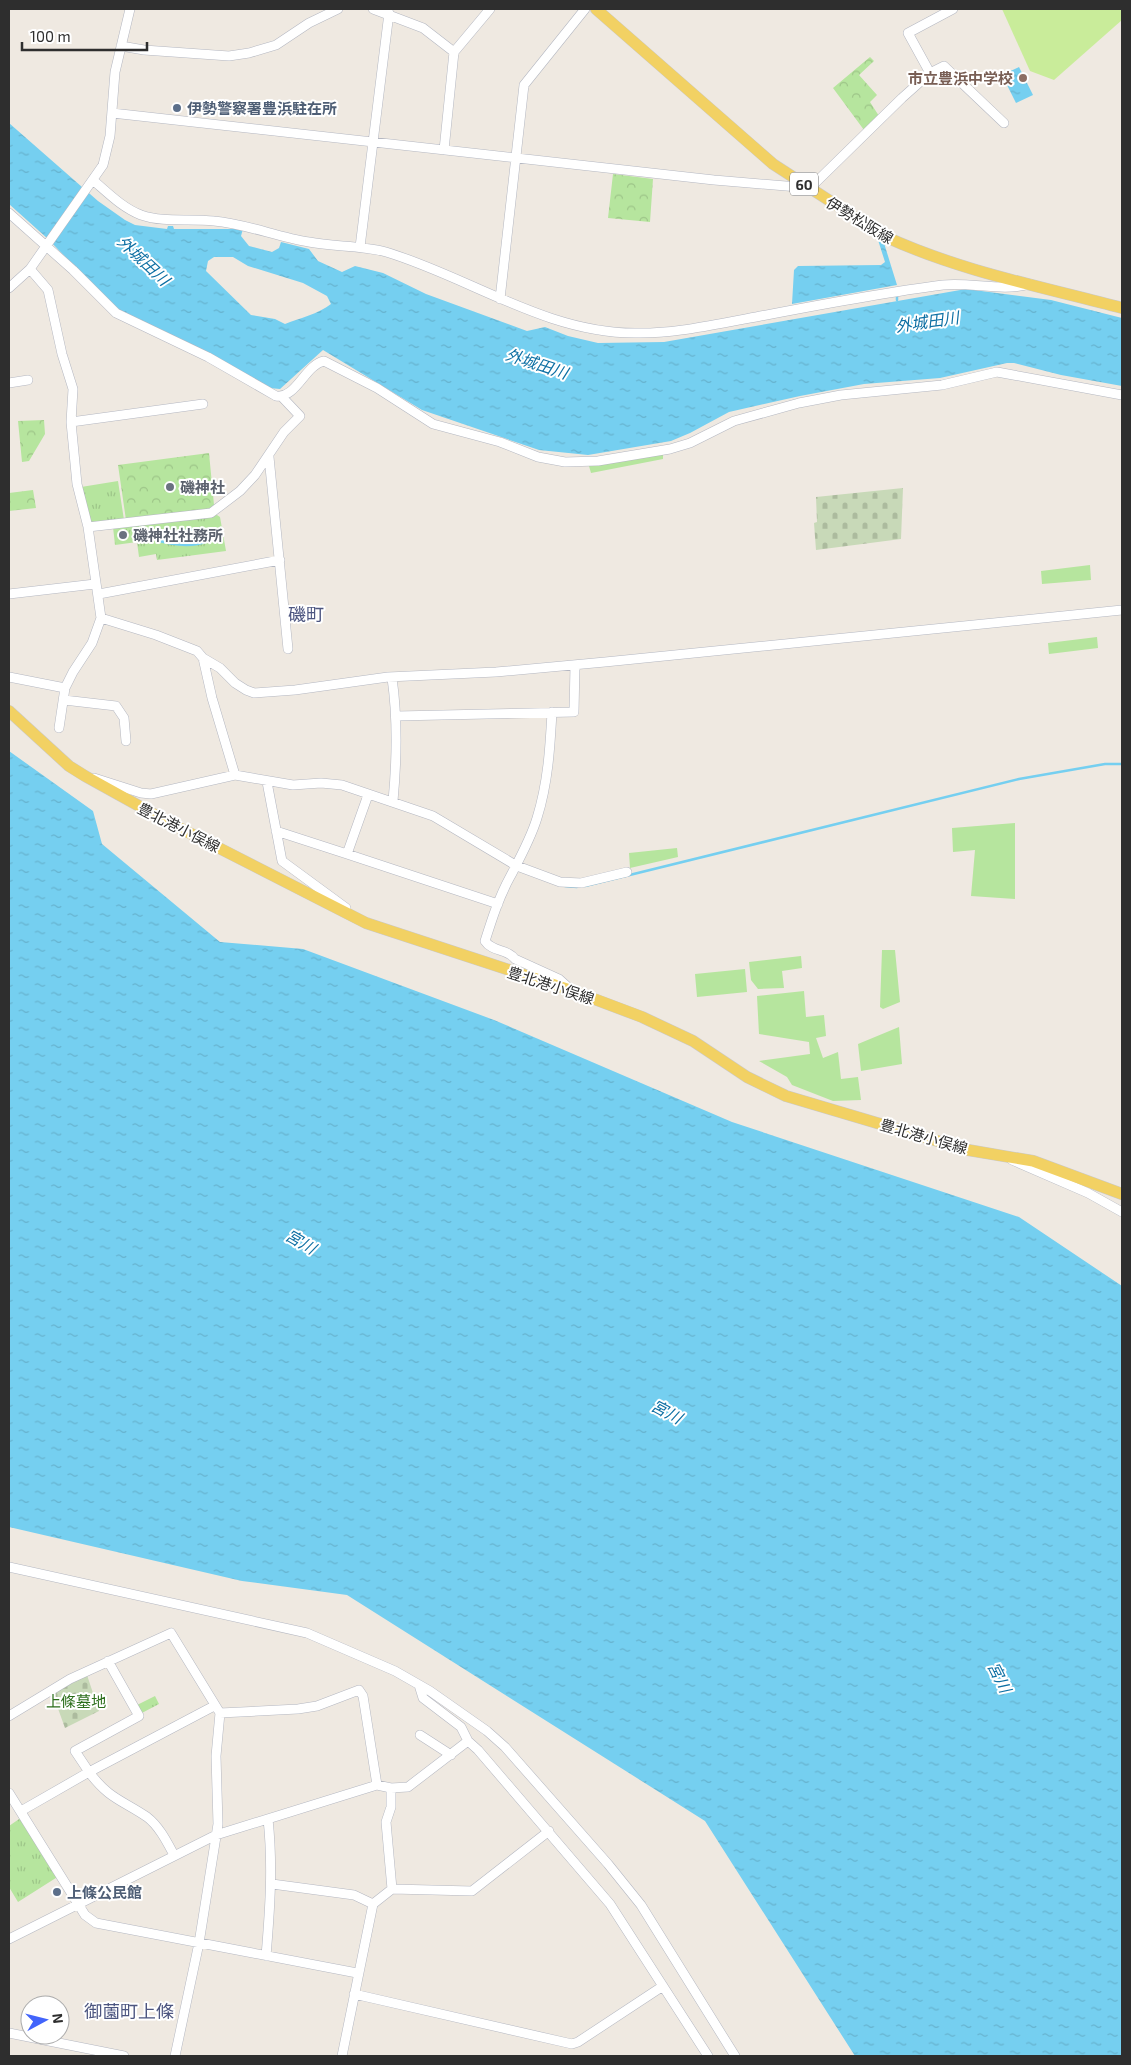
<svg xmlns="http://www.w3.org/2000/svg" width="1131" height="2065" viewBox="0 0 1131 2065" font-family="'Exo 2','Noto Sans JP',sans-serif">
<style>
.grass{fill:#b6e59e}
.forest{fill:url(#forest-crowns)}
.cemetery{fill:url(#cemetery-stones)}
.park{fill:url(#park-tufts)}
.pitch{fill:#c9ec9a}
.water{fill:url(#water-ripples);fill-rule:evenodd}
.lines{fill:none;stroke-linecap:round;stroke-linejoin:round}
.stream{stroke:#75cff0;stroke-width:2.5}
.minor-casing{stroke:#b4b7c1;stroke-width:10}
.major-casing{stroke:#c9c9c9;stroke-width:12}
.minor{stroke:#fff;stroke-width:9}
.major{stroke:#f2d163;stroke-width:11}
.education-dot{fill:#8d6e63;stroke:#fff;stroke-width:2}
.service-dot{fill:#5c6f8a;stroke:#fff;stroke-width:2}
.worship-dot{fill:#6b7280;stroke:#fff;stroke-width:2}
.labels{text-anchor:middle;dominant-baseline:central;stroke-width:4;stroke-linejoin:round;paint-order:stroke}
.shield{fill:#fff;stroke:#6d6d6d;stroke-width:1}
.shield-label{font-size:14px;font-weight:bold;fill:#2e2e2e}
.education-label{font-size:15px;font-weight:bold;fill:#785e54;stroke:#fff;text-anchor:end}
.service-label{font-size:15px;font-weight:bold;fill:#4e5e75;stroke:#fff;text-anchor:start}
.street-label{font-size:15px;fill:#2e2e2e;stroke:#fff}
.worship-label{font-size:15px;font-weight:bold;fill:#5b616d;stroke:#fff;text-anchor:start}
.park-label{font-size:15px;fill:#2c6e1b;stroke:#fff}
.water-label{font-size:16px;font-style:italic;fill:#0d6fa3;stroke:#fff}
.quarter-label{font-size:18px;fill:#4d5680;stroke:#fff}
</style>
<defs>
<pattern id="forest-crowns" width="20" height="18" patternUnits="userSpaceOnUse" patternTransform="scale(1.25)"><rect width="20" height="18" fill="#b6e59e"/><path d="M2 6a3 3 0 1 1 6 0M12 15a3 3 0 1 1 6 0" fill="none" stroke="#9dc588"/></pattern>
<pattern id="cemetery-stones" width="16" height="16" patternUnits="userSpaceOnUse" patternTransform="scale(1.25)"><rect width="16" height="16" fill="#c8d9b8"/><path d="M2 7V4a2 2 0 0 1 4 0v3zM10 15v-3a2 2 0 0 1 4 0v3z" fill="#acbb9e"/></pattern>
<pattern id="park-tufts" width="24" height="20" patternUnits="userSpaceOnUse" patternTransform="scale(1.25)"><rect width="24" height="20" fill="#b6e59e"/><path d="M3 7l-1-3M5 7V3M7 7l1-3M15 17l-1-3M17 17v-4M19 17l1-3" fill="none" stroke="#9dc588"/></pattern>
<pattern id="water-ripples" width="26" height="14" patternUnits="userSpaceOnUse" patternTransform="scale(1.25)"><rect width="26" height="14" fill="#75cff0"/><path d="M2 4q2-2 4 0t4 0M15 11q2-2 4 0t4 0" fill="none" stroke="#66b2ce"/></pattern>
</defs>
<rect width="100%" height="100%" fill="#efe9e1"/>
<path class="grass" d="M663 454V459L591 473 589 466Z
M1090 565 1091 580 1042 584 1041 571Z
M1097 637 1098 648 1049 654 1048 643Z
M1015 823V899L971 896 975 850 953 852 952 828Z
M677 848 678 857 630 868 629 853Z
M882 950H895L900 1002 883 1009 880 1007Z
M801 956 802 968 782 971 784 988 758 989 751 980 749 962Z
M745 969 747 992 697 997 695 974Z
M804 991 806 1017 824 1015 826 1036 816 1038 823 1058 838 1052 841 1079 858 1077 861 1100 833 1101 792 1085 787 1077 759 1061 810 1054 809 1042 759 1034 757 996Z
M899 1027 902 1064 861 1071 858 1044Z"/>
<path class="forest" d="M870 57 874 61 859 75 877 95 870 102 879 116 864 130 833 88Z
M613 174 653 179 650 222 608 218Z
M44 420 45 434 29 461 22 462 18 421Z
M209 453 214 505 209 510 126 520 118 465Z
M33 490 36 508 9 511V493Z"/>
<path class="cemetery" d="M903 488 901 539 816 550 814 523 817 522 816 497Z
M87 1675 99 1711 65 1728 52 1692Z"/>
<path class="park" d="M118 481 124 520 92 524 89 522 81 487Z
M217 515 220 517 226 551 157 560 156 554 139 557 137 542 115 545 113 527Z
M155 1696 159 1704 140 1714 135 1706Z
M22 1817 59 1876 18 1902 9 1887V1826Z"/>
<path class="pitch" d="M1002 9H1122V20L1054 80 1030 71Z"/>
<path class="water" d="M1019 67 1033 95 1016 103 1002 75Z
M9 123 98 201 125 220 135 225 167 229 168 226H173L174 229H243L241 236 249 246 272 252 279 248 281 242 309 249 318 261 342 272 355 266 383 273 426 294 527 331 545 327 568 336 598 343 664 342 966 289 1051 300 1122 318V386L1061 375 1014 363H1007L940 378 864 384 800 396 729 412 690 433 671 441 588 455 539 450 422 410 323 350 280 389 269 388 182 340 133 320 108 301 48 239 9 204ZM214 257H233L248 266 303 283 327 296 331 304C318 314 300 318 285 324L275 319 251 315 206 271 208 261Z
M878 240 884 243 897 285 792 304 794 270 798 266 881 265 885 262Z
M201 527 200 531 209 537 208 542C193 549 173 546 158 542L159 535C173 533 186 528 201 527Z
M9 751 93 811 102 844 220 942 303 949 494 1020 732 1122 1019 1217 1122 1286V2056H855L705 1821 347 1595 242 1581 9 1527Z"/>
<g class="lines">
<path class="stream" d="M897 296V300
M145 534 160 537
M565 886 577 887
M585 886 1019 779 1105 764H1122"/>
<g class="minor-casing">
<path id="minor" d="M373 9 423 28 454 52 490 9
M121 46 144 50 229 56 249 53 276 45 309 23 338 9
M930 73 908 33 953 9
M112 113 714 180 810 188 902 98 930 73 944 66 1004 123
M444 150 454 52
M94 181C109 194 123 208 141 215 164 223 190 218 214 221 247 224 277 237 309 242 334 247 361 245 386 252 469 277 546 333 635 333 675 334 716 324 756 317 818 305 880 293 943 285 972 282 1002 292 1030 284
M9 213 73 270 116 313 208 357 276 396C296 399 305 365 324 361L377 388 433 424 500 442 538 457 565 462 598 461 670 449 690 443 734 421 799 403 841 395 942 385 997 372 1122 395
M360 247 389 13
M30 269 48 290 62 354 73 389 71 422 77 484 88 527 101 618 92 643 73 672 65 688 59 728
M9 288 30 269 103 165 110 136 115 72 130 9
M500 299 524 85 585 9
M9 383 28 380
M71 422 203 404
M269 457 288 649
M88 527 211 513 240 491 255 475 284 432 300 416 282 397
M9 594 95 584
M99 594 280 560
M101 618 156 635 197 651 203 658 220 668 235 683 246 690 254 693 295 690 388 677 496 672 605 662 1122 610
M203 658 212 698 235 775
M9 677 65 688
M392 678C398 720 397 759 393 801
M64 700 116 706 124 718 126 741
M552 712C550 748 548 783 537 818 531 838 520 858 510 877 499 897 492 919 485 941 492 952 508 949 515 959L559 979 569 988
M397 716 574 712 575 665
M94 778 141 793 151 794 235 775 293 785 321 783 342 785 433 816 517 866 560 882 581 883 627 872
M267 782 282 861 346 908
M368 795 347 854 498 904
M276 831 347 854
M1012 1160 1088 1193 1122 1212
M9 1567 307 1633 395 1671 430 1691 487 1731 505 1747 608 1864 641 1905 735 2056
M419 1685 423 1698 461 1727 468 1741
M9 1716 70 1679 171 1633 220 1713 298 1709 317 1706 359 1690 363 1696 377 1785
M420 1735 451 1755
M9 1793 85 1915 96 1923 357 1973
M21 1811 89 1772 75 1751 139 1716 108 1661
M174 1855C167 1842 159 1826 147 1817 122 1800 109 1799 89 1772L214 1706
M272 1884 354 1895 373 1904 342 2056
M392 1889 472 1891 549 1831
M373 1904 392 1889 386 1822 391 1807V1788
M9 1939 216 1835 377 1785 391 1788 408 1787 468 1741 478 1750 610 1904 708 2056
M266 1956C270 1909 273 1865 268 1819
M354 1994 572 2044 578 2042 663 1986
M9 2033 124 2056
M175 2056 199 1943 218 1824 216 1756 220 1713"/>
</g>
<g class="major-casing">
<path id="major" d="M596 9 773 164 884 236C959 271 1043 287 1122 308
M9 711 69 766 85 776 168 822 366 923 573 991 642 1017 693 1041 747 1077 786 1096 968 1150 1033 1161 1122 1194"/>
</g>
<use href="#minor" class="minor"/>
<use href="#major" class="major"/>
</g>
<circle class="education-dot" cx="1023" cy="78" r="5"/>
<g class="service-dot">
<circle cx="177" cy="108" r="5"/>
<circle cx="57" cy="1892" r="5"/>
</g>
<g class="worship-dot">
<circle cx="170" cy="487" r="5"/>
<circle cx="123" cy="535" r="5"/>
</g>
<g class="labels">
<rect class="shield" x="790" y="172.5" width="28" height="23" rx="4"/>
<g class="shield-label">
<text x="804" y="184">60</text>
</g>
<g class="education-label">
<text x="1013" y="78">市立豊浜中学校</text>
</g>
<g class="service-label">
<text x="187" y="108">伊勢警察署豊浜駐在所</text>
<text x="67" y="1892">上條公民館</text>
</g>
<g class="street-label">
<text transform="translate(860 220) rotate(31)">伊勢松阪線</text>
<text transform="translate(179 827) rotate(27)">豊北港小俣線</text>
<text transform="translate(551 985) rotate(18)">豊北港小俣線</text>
<text transform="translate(924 1136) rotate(16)">豊北港小俣線</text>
</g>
<g class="worship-label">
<text x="180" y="487">磯神社</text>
<text x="133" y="535">磯神社社務所</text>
</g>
<g class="park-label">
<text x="76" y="1701">上條墓地</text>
</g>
<g class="water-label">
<text transform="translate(144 260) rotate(43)">外城田川</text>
<text transform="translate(927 321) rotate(-8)">外城田川</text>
<text transform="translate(537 363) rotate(18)">外城田川</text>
<text transform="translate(301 1241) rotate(30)">宮川</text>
<text transform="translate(667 1411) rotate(28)">宮川</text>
<text transform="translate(1000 1677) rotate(64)">宮川</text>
</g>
<g class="quarter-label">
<text x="306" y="614">磯町</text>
<text x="129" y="2011">御薗町上條</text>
</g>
</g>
<rect width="1131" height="2065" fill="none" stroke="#2e2e2e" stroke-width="20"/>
<g transform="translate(45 2020) rotate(83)"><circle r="24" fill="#ffffff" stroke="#ababab"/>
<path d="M0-4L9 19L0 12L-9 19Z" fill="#4264fb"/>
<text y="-8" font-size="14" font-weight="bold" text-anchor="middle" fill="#2e2e2e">N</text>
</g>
<path d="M22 42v8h125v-8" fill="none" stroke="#2e2e2e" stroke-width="2.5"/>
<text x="30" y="42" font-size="15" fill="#2e2e2e" stroke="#ffffff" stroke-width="4" paint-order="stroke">100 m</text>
</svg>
